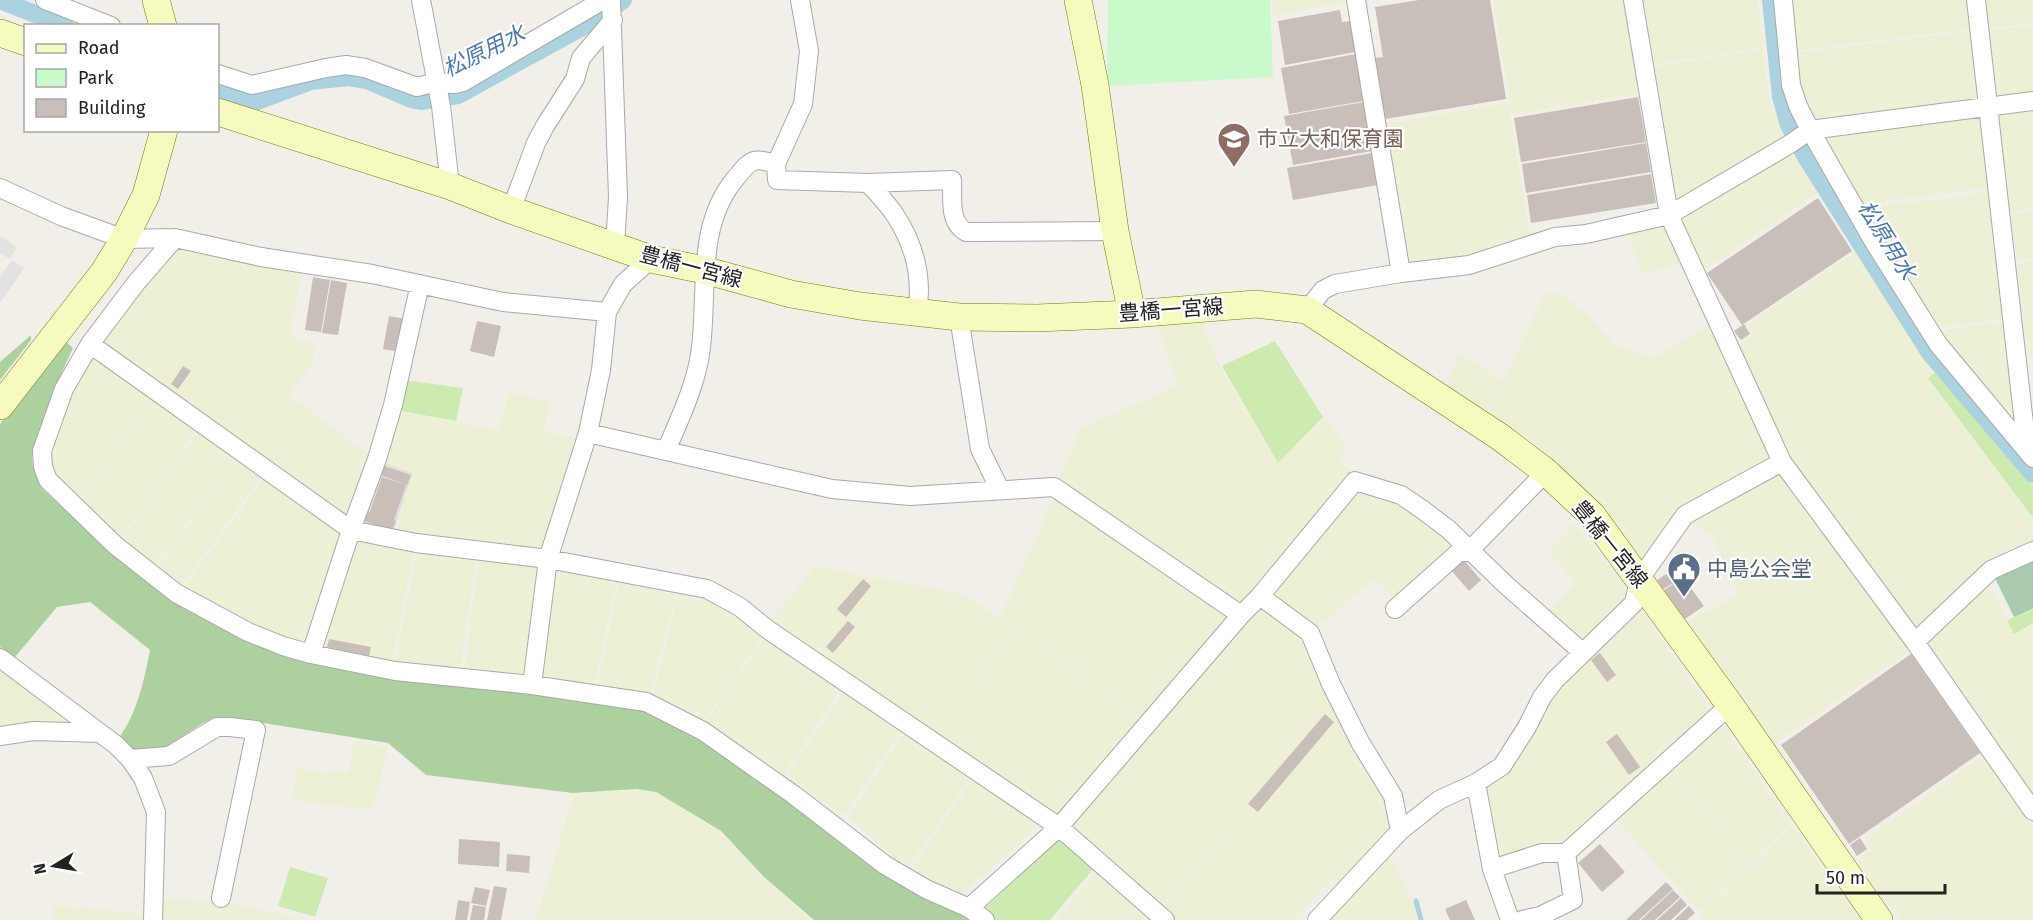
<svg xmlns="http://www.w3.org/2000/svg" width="2033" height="920" viewBox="0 0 2033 920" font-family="'Fira Sans','Noto Sans JP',sans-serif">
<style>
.residential{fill:#e0dfdf}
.farmland{fill:#eef0d5}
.grass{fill:#cdebb0}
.forest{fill:#add19e}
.cemetery{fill:#aacbaf}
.park{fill:#c8facc}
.parking{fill:#e2e2e2}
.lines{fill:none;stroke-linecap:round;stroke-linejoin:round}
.stream{stroke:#aad3df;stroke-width:5}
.canal{stroke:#aad3df;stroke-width:18}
.building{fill:#c7bfb8}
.street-casing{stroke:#a9a9a9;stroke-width:20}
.secondary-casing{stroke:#707d05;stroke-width:28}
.street{stroke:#fff;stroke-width:18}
.secondary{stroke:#f7fabf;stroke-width:27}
.labels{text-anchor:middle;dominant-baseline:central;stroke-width:4.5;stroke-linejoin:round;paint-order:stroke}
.education-label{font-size:21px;fill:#785e54;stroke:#fff;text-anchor:start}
.street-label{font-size:21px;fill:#222;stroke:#fff}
.service-label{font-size:21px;fill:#4e5e75;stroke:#fff;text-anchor:start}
.water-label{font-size:22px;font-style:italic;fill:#4a7aab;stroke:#fff}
</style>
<rect width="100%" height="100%" fill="#f2efe9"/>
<path class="residential" d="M381 462 413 473 393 532 361 526Z"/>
<path class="farmland" d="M1273 0H1346V2L1273 15Z
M1493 0H1624L1639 94 1512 115Z
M1641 0H1758L1763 47 1652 65Z
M1791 0H1967L1971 29 1795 51Z
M1983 0H2033V23L1986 29Z
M2033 25V94L1994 98 1986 31Z
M1971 31 1979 99 1817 120 1811 118 1802 94 1797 69 1796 53Z
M1763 49 1768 91 1772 108 1785 136 1675 202 1652 67Z
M1508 103 1531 239 1466 260 1407 268 1383 124Z
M2033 109V208L2010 211 1998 114Z
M1981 116 1989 187 1862 205 1824 137Z
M1793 150 1819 192 1703 271 1678 217Z
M1989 192 2004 318 1939 327 1864 209Z
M2033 212V258L2017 260 2011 214Z
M1666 224 1684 262 1644 274 1626 233Z
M177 242 304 267 289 335 297 342H316L312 364 289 395 371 457 350 510 343 514 100 340Z
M1857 251 1924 357 1936 372 1928 378 2033 518V544L1916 631 1789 458 1738 346 1754 335 1747 324Z
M2033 262V357L2029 358 2017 264Z
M1545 293H1561L1585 312 1614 344 1653 358 1712 324 1774 457 1680 509 1641 564 1487 415 1502 384 1486 414 1446 388 1460 353 1503 382Z
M1200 316 1220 366 1278 463 1324 417 1348 449 1340 457 1352 474 1245 604 1237 605 1057 484 1081 429 1178 385 1155 320Z
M2005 322 2016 428 1941 331Z
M91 353 152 397 78 502 54 477 49 450 69 393Z
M508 393 550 402 544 431 581 439 546 549 394 533 413 473 381 462 395 410 500 431Z
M153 398 197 429 119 541 80 503Z
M199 430 236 456 155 568 121 542Z
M237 457 262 475 181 587 157 570Z
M1781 469 1912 649 1771 746 1684 623 1739 594 1711 534 1686 522Z
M265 476 341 531 342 539 305 647 248 627 183 589Z
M1358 490 1401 503 1439 532 1455 547 1397 601 1374 579 1316 629 1272 598 1273 590Z
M1055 496 1228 615 1227 623 1144 720 1000 617Z
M1574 523 1597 550 1628 594V600L1583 644 1548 613 1576 583 1548 553Z
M356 538 414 550 392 663 322 649 319 644Z
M417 551 476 557 460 671 395 664Z
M479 557 538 564 542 570 526 674 523 677 464 672Z
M815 566 967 595 1018 632 934 732 1019 632 1142 721 1061 814H1052L769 622Z
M562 570 616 584 594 686 546 680 542 673 557 575Z
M1987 580 2014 634 2033 624V797L1923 640Z
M619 583 676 595 650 694 597 687Z
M678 595 716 604 764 635 703 722 672 704 653 695Z
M1638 605 1711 712 1560 847 1502 860 1496 853 1484 793 1486 785 1547 702Z
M1264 606 1305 637 1387 798 1394 830 1341 888 1331 880 1294 920H1175L1161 908 1247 809 1160 907 1072 831V825L1258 607Z
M766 637 840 689 784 773 705 723Z
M0 664 86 730 0 732Z
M844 691 902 729 843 816 787 775Z
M1716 728H1724L1790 824 1748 864 1674 768Z
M906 731 970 778 906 869 848 817Z
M354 741 388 747 372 810 292 800 297 769 348 773Z
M1986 754 2033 821V920H1939L1949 911 1938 920H1901L1856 861 1872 849 1865 839Z
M1673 769 1747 865 1700 911 1615 820Z
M973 780 1039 826 960 895 941 888 909 871Z
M636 790 656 792 721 833 763 878 812 920H536L574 794Z
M1792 825 1859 920H1703L1699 916Z
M1387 853 1411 895 1417 920H1327Z
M1098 871 1136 906 1124 920H1056Z
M160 899 220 902 261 909 300 920H159Z
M53 905 144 914V920H53Z
M1138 908 1153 920H1128Z"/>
<path class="grass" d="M1275 341 1323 417 1278 463 1222 366Z
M1936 372 2033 486V518L1928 378Z
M403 380 463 388 456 421 395 410Z
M2033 610V623L2014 634 2007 620Z
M1060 837 1095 867 1050 920H993L984 909Z
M290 867 328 878 315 917 278 906Z"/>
<path class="forest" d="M31 335V340L0 380V362Z
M65 341 73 348 55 387 34 448 32 457 33 466 41 488 110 550 247 640 638 706 698 736 972 920H814L764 877 721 831 656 792 636 789 573 793 426 775 388 743 226 717 212 719 201 724 164 749 131 751 118 739C137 714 144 681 150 650L90 602 57 607 15 657 0 647V424Z"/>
<path class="cemetery" d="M2033 556V609L2014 617 1993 574Z"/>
<path class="park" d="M1108 0H1270L1273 77 1107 86Z"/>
<path class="parking" d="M0 236 17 247 10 259 0 253Z
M12 260 24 268 0 303V277Z"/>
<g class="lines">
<path class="stream" d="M1416 901 1421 920"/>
<path class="canal" d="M0 0 65 26
M1771 0 1781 97 1789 125 1806 157 1930 353 2033 474
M218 89 249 100 257 101 311 81 348 77 367 80 411 99 421 101 458 95 604 15 623 0"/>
</g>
<path class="building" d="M1419 0H1490L1506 99 1385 119 1374 58 1383 57 1375 7Z
M1340 10 1342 22 1350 21 1355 52 1285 65 1278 21Z
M1356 54 1364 101 1289 114 1281 68Z
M1638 97 1646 142 1521 162 1514 118Z
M1364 102 1372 151 1293 165 1284 116Z
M1646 143 1651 172 1526 193 1522 164Z
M1372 153 1378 185 1293 200 1287 168Z
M1651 174 1656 203 1531 223 1527 195Z
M1818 198 1852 251 1742 325 1707 273Z
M313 277 330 280 321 332 305 330Z
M331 280 347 283 338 335 322 333Z
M389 316 406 319 401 352 383 349Z
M477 321 501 326 494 357 470 351Z
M1744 324 1750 334 1741 340 1734 331Z
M183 366 191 371 178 389 171 384Z
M381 465 411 475 407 485 378 474Z
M382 477 406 485 394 520 396 521 392 531 362 520 366 511 370 512Z
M1463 559 1481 580 1469 591 1451 570Z
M1679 569 1683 576 1677 580 1672 574Z
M1666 574 1673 583 1663 589 1657 580Z
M1683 577 1704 606 1685 619 1664 590Z
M863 579 871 586 846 617 837 609Z
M848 621 855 627 833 653 826 647Z
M329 639 371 647 369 656 327 647Z
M1600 653 1616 675 1607 682 1591 660Z
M1911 654 1980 753 1849 844 1781 745Z
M1325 714 1334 722 1258 812 1248 804Z
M1617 734 1640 767 1629 775 1606 742Z
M1860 838 1867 849 1857 856 1850 845Z
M459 839 500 842 499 867 458 864Z
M1600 844 1625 872 1602 892 1578 863Z
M507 854 530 856 529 873 506 871Z
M1666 882 1673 889 1639 920H1626Z
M494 886 507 888 501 920H487Z
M475 887 490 890 486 906 471 903Z
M1673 890 1680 897 1655 920H1641Z
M1681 898 1687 905 1671 920H1657Z
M458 900 470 902 467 920H455Z
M1466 900 1475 920H1450L1445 909Z
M473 905 486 907 484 920H470Z
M1689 906 1695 913 1687 920H1674Z"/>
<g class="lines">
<g class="street-casing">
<path id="street" d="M45 0 111 26
M421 0 441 106 450 186
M611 0 618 197 615 246
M1356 0 1401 273
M1633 0 1669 215 1782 462 1915 642 2033 811
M1783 0 1791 85 1798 106 1810 130 1874 242 1938 344 2033 458
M1976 0 2027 450
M218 74 252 85 326 68 346 65 365 68 417 87 437 82 455 84 463 82 603 0
M776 164 777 180 868 183 952 180C953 198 948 222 966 232L1115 231
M868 183C877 193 888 204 895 215 914 244 923 278 917 313
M0 188 61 216 124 239 175 238 261 257 372 274 503 302 607 312
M511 210 536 143 545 126 575 79 581 58 613 20
M175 238 136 283 90 344 64 389 42 451 43 467 48 480 115 545 176 593 248 632 283 646 311 654 395 671 532 685 646 702 703 731 794 795 885 865 926 889 969 908 985 920
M1307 310 1323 290 1335 284 1401 273 1469 265 1555 237 1586 234 1669 215 1790 144 1810 130 2033 101
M959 317 980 449 1000 490
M90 344 351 530 416 543 548 559 707 589 740 607 767 629 1059 827 1165 920
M588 433 832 489 910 496 1054 487 1241 615
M666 451C680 417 697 384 701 347 708 291 696 226 735 179 750 161 751 156 776 164L803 104 809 51 800 0
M1260 596 1310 633 1331 684 1360 742 1393 796 1400 831
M1395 609 1458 553 1469 551 1546 472
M1915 642 1991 570 2033 551
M311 654 351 530 377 459 393 405 420 284
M0 658 116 745 130 759 143 778 156 812 153 920
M532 685 548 559 588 433 601 370 607 312 623 284 651 259
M0 736 34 731 100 733
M130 759 169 756 217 727H230L256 730 221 898
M1476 783 1492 869 1510 920
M1492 869 1542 853H1566L1730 705
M969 908 1059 827 1241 615 1260 596 1355 481 1401 495 1423 510 1448 529 1506 585 1582 652
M1317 920 1400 831 1439 800 1476 783 1502 766 1527 727 1542 697 1555 680 1634 603 1639 580 1685 515 1782 462
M1522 920 1540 916 1573 900 1566 853"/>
</g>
<g class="secondary-casing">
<path id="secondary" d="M156 0 163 26
M1078 0 1095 85 1115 231 1132 314
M0 33 26 42
M218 112 450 186 511 210 651 259 704 270 791 294 860 306 959 317 1037 318 1132 314 1256 304 1307 310 1500 437 1546 472 1592 515 1730 705 1879 920
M0 406 104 272 124 239 146 195 164 130"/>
</g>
<use href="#street" class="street"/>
<use href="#secondary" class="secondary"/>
</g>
<defs>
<g id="school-pin" transform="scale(1.725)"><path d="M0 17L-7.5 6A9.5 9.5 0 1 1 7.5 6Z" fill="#8d6e63" stroke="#fff"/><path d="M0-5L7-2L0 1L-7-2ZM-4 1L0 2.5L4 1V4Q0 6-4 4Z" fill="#fff"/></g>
<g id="civic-pin" transform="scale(1.725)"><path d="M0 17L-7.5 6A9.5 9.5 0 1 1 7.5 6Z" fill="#5c6f8a" stroke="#fff"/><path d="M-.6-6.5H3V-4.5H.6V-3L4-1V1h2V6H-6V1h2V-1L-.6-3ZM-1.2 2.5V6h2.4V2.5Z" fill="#fff"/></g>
</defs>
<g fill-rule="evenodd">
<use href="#school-pin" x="1234" y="139"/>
<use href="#civic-pin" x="1684" y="569"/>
</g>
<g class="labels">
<g class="education-label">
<text x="1257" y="139">市立大和保育園</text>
</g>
<g class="street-label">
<text transform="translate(691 267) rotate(15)">豊橋一宮線</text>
<text transform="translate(1171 310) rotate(-4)">豊橋一宮線</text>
<text transform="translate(1610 544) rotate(51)">豊橋一宮線</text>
</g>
<g class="service-label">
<text x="1707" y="569">中島公会堂</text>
</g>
<g class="water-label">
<text transform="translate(484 51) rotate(-26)">松原用水</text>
<text transform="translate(1887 240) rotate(58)">松原用水</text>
</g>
</g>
<rect x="24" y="24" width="195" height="108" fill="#ffffff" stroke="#a7a7a7" stroke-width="1.5"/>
<rect x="36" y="44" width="30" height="9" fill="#f7fabf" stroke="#a7a7a7" stroke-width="1.5"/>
<text x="78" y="54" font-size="18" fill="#222222">Road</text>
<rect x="36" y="69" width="30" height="18" fill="#c8facc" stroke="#a7a7a7" stroke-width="1.5"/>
<text x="78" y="84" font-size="18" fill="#222222">Park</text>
<rect x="36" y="99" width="30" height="18" fill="#c7bfb8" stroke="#a7a7a7" stroke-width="1.5"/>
<text x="78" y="114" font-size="18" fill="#222222">Building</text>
<g transform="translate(54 866) rotate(259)" stroke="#ffffff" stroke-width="4.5" paint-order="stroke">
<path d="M0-4.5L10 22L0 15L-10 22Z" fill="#222222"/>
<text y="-9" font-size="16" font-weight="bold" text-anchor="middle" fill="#222222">N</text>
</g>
<path d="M1817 884v9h128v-9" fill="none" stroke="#222222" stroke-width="3"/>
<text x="1826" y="884" font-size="18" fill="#222222" stroke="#ffffff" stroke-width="4.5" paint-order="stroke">50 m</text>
</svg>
